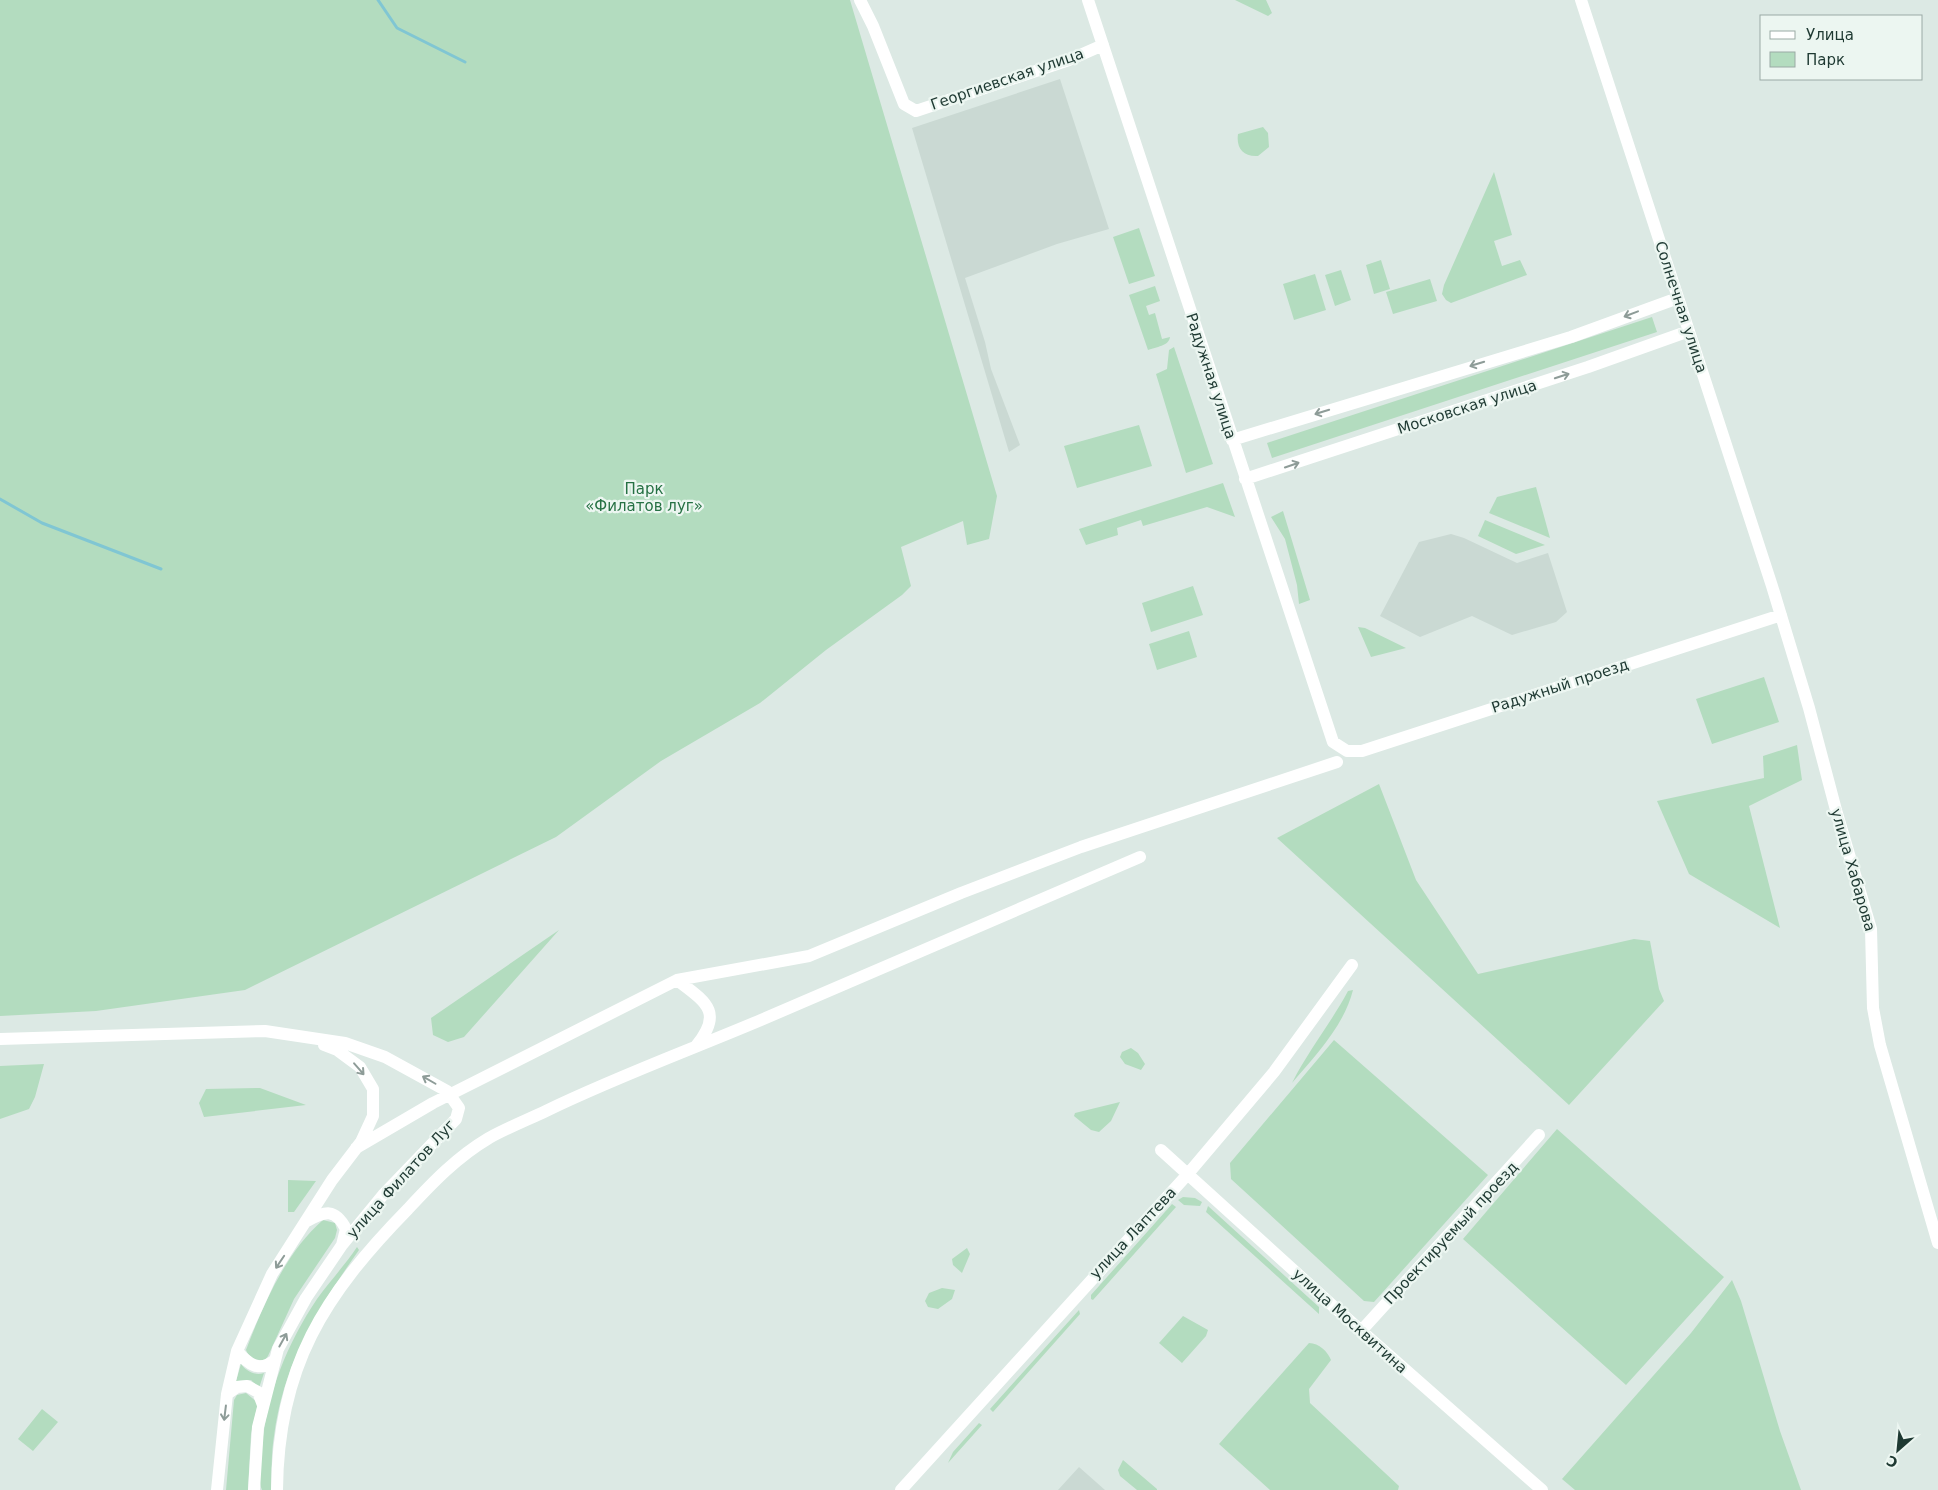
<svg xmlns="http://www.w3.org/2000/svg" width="1938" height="1490" viewBox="0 0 1938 1490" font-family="'DejaVu Sans',sans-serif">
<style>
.built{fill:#cad9d3}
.green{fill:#b3dcbf}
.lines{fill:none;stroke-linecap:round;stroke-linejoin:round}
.stream{stroke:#80c6d3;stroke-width:3}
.minor{stroke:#fff;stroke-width:12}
.oneway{stroke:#8e9c98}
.labels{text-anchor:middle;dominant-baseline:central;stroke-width:4.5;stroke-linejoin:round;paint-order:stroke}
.street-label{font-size:15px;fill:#1e3932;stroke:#ecf6f1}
.park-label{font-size:15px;fill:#267144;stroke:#ecf6f1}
</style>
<rect width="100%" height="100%" fill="#dce9e4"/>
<path class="built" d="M1060 79 1109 229 1057 244 965 278 985 342 991 369 1020 445 1009 452 912 128Z
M1451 534 1464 538 1517 563 1548 553 1567 612 1556 622 1512 635 1472 616 1420 637 1380 616 1419 542Z
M1079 1467 1105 1490H1058Z"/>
<path class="green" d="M0 0H850L997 496 989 539 967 545 963 521 901 547 911 586 902 595 826 650 760 703 661 761 556 837 245 990 96 1011 0 1016Z
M1235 0H1266L1272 13 1268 16Z
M1263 127 1268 133 1269 147 1258 156C1243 157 1236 148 1238 134Z
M1494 172 1512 235 1494 241 1502 266 1520 260 1527 275 1451 303 1446 300 1442 294 1444 285Z
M1139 228 1155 276 1129 284 1113 237Z
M1381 260 1390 289 1374 294 1366 265Z
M1341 270 1351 300 1335 306 1325 275Z
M1315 274 1326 310 1294 320 1283 284Z
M1430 279 1437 301 1393 314 1386 292Z
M1155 286 1160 301 1146 306 1149 315 1155 313 1162 339 1170 337C1169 346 1156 347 1148 350L1129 295Z
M1652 317 1657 332 1272 458 1267 443Z
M1174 347 1213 464 1186 473 1156 374 1167 369 1169 350Z
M1139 425 1152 466 1077 488 1064 446Z
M1223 483 1235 517 1207 507 1143 526 1141 520 1117 528 1118 535 1086 545 1079 529Z
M1536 487 1550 538 1489 513 1497 497Z
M1283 511 1310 600 1299 604 1297 585 1285 539 1271 517Z
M1485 520 1545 545 1516 554 1478 536Z
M1193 586 1203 615 1151 632 1142 603Z
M1358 627 1365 628 1406 648 1371 657Z
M1189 631 1197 657 1157 670 1149 644Z
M1764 677 1779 722 1712 744 1696 699Z
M1797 745 1802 780 1749 806 1780 928 1689 874 1657 801 1764 778 1763 756Z
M1379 784 1416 880 1478 974 1634 939 1650 941 1659 989 1664 1001 1569 1105 1277 838Z
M559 930 464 1037 448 1042 433 1035 431 1018Z
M1353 990C1344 1026 1315 1056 1292 1083 1308 1051 1331 1023 1348 991Z
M1334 1040 1488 1175 1374 1302 1364 1301 1231 1179 1230 1163Z
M1131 1048 1138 1053 1145 1064 1141 1070 1125 1064 1120 1057 1122 1052Z
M44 1064 35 1097 29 1109 0 1119V1066Z
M260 1088 306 1105 204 1117 199 1103 206 1089Z
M1120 1102 1111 1121 1099 1132 1091 1130 1074 1116 1075 1113Z
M1557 1129 1724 1277 1626 1385 1463 1239Z
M288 1180 316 1181 294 1212H288Z
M1183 1197 1195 1198 1202 1202 1200 1206 1184 1205 1178 1200Z
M1172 1204 1176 1207 1093 1300 1091 1299V1295Z
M1208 1206 1319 1307V1314L1206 1212Z
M323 1220 335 1223 337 1230 335 1238 294 1299 268 1356 265 1360C256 1361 249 1358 246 1350 263 1305 286 1252 323 1220Z
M357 1247 359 1250C317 1310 284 1362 274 1436 271 1454 272 1472 271 1490H262C257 1478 261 1461 262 1448 266 1395 288 1342 317 1299 330 1281 345 1265 357 1247Z
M967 1248 970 1254 962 1273 953 1265 952 1259Z
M1732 1280 1741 1301 1780 1431 1801 1490H1575L1562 1479 1691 1333Z
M942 1288 955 1290 952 1299 938 1309 928 1307 925 1301 929 1293Z
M1079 1310 1080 1314 993 1412 990 1409Z
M1183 1316 1208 1330 1206 1336 1182 1363 1159 1343Z
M1309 1343C1319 1343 1328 1352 1331 1360L1309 1389 1310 1403 1399 1486 1398 1490H1270L1219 1444Z
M241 1364C246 1371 255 1376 264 1373L259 1388 251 1380 236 1381Z
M246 1393 258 1403 251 1434 248 1490H226L234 1400 237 1395Z
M42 1409 58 1422 33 1451 18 1439Z
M979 1423 982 1425 948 1463 953 1452Z
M1123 1460 1157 1489V1490H1137L1120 1476 1118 1470Z"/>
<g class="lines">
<path class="stream" d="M378 0 397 28 465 62
M0 499 42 523 161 569"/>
<path class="minor" d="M860 0 873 26 904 104 916 111 1069 60 1103 45
M1088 0 1333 742 1347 751H1362L1781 615
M1581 0 1772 586 1809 708 1836 810 1871 929 1873 1008 1880 1045 1938 1243
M1232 440 1571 337 1678 298
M1245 479 1588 367 1689 331
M677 980C706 1002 724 1012 696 1046
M0 1039 265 1031 345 1043 385 1057 447 1091 459 1108 456 1119 383 1195 342 1245
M356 1148 433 1103 677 980 809 956 961 893 1081 847 1337 762
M1161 1150 1333 1306 1542 1490
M1361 1331 1539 1135
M237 1351C248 1364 259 1373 275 1360
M227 1394 237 1387 247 1386 258 1392 263 1405
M217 1490 227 1394 237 1351 272 1274 332 1180 361 1142 373 1116V1089L360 1067 337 1050 324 1045
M254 1490 258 1427 278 1349 306 1298 342 1245 346 1229C335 1208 325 1211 307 1221
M277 1490C278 1366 324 1295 408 1209 433 1182 457 1157 489 1138 507 1128 527 1120 546 1111 616 1077 690 1050 761 1020 888 965 1014 911 1140 857
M901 1490 1187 1175 1274 1072 1352 965"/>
</g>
<defs><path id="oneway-shaft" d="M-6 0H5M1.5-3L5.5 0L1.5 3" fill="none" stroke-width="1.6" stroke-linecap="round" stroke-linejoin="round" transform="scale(1.25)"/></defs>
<g class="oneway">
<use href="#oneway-shaft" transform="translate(1631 314) rotate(159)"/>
<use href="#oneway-shaft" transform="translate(1477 364) rotate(163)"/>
<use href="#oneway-shaft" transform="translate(1562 376) rotate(-18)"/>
<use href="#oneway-shaft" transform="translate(1322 412) rotate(163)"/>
<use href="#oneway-shaft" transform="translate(1292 465) rotate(-19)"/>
<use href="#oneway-shaft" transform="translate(359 1069) rotate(49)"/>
<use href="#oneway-shaft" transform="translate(429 1080) rotate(-150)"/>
<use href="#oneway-shaft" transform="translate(280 1262) rotate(124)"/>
<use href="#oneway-shaft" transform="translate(283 1340) rotate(-61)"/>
<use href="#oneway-shaft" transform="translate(225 1413) rotate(97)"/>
</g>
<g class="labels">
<g class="street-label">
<text transform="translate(1007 79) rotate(-19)">Георгиевская улица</text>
<text transform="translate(1681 307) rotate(72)">Солнечная улица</text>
<text transform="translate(1211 376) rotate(72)">Радужная улица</text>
<text transform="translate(1467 407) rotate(-18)">Московская улица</text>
<text transform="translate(1560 686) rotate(-18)">Радужный проезд</text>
<text transform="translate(1853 870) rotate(74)">улица Хабарова</text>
<text transform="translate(401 1179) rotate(-48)">улица Филатов Луг</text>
<text transform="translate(1133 1233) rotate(-47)">улица Лаптева</text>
<text transform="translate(1451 1233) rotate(-47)">Проектируемый проезд</text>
<text transform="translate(1350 1321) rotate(42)">улица Москвитина</text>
</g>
<g class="park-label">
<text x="644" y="489">Парк<tspan x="644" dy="17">«Филатов луг»</tspan></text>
</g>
</g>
<rect x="1760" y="15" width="162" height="65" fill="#ecf6f1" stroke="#9aaaa5"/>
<rect x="1770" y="31" width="25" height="8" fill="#ffffff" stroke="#9aaaa5"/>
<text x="1806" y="40" font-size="15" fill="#1e3932">Улица</text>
<rect x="1770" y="52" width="25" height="15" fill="#b3dcbf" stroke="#9aaaa5"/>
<text x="1806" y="65" font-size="15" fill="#1e3932">Парк</text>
<g transform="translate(1898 1450) rotate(207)" stroke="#ecf6f1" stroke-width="4" paint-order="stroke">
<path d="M0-4L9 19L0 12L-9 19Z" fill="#1e3932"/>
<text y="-8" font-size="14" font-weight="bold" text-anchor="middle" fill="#1e3932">С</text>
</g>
</svg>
